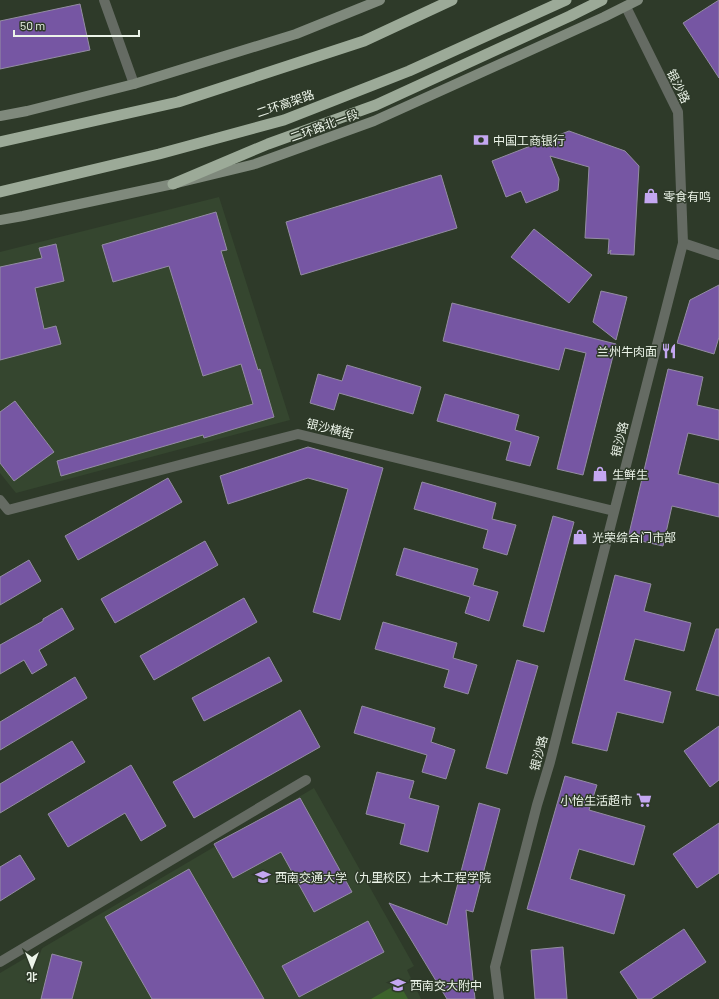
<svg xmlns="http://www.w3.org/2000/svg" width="719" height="999" viewBox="0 0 719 999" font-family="Barlow,'Noto Sans SC',sans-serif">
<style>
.built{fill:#35462f}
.green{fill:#3c632b}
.building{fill:#7656a3;stroke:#948da3}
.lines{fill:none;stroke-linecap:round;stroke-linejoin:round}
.minor{stroke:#656b63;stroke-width:10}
.secondary{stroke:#7f897c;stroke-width:10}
.trunk{stroke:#9caa98;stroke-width:11}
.labels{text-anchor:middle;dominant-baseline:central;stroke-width:3;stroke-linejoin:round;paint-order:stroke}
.street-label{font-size:12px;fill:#ecf4e9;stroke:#2e3a29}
.poi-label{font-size:12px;fill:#ecf4e9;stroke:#2e3a29;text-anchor:start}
</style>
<rect width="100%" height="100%" fill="#2e3a29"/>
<path class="built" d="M219 197 290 420 16 493 0 473V252Z
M314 788 414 966 407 970 421 999H0V973Z"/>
<path class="green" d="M399 983 408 999H371Z"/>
<path class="building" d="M719 0V78L683 23Z
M80 4 90 50 0 69V21Z
M569 131 625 151 639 166 634 255 610 254 611 250 608 254 609 239 585 238 589 167 550 156 559 179 558 190 526 203 521 191 506 197 492 161Z
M441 175 457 228 301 275 286 222Z
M216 212 227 250 221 251 258 370 260 369 274 417 204 438 203 435 61 476 57 461 253 404 241 364 203 376 169 266 113 282 102 245Z
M534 229 592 275 569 303 511 257Z
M56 244 64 281 35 288 44 329 56 326 61 344 0 360V267L42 258 39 248Z
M719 285V337L714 354 677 343 690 300Z
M601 291 627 297 616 340 593 322Z
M452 303 616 344 583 475 557 469 586 353 565 348 559 370 443 341Z
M347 365 421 387 413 414 339 393 334 410 310 403 318 374 342 381Z
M668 369 703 377 697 405 719 410V440L688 433 678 474 719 484V517L672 506 663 546 628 538Z
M445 394 519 415 515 430 539 437 530 466 506 460 511 442 437 421Z
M15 401 54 452 14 481 0 463V412Z
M308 447 383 468 340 620 313 612 348 489 308 478 228 504 220 476Z
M168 478 182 502 78 560 65 536Z
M422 482 496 503 492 519 516 525 507 555 483 548 488 530 414 509Z
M553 516 574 522 544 632 523 626Z
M205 541 218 565 115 623 101 599Z
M404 548 478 569 473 585 498 592 489 621 465 613 470 597 396 575Z
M29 560 41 581 0 605V577Z
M615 575 651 584 644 611 691 623 684 651 635 639 624 680 671 692 663 723 617 712 607 751 572 743Z
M244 598 257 622 154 680 140 656Z
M62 608 74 629 39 650 47 665 32 674 24 660 0 674V645L43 621V619Z
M383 622 457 643 453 658 477 665 468 694 444 687 449 670 375 649Z
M716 629H719V696L696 690Z
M269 657 282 681 204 721 192 698Z
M517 660 538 666 507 774 486 768Z
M75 677 87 698 0 750V722Z
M362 706 435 728 431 742 455 750 446 779 422 772 427 755 354 733Z
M300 710 320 747 194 818 173 782Z
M719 726V780L710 787 684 751Z
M72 741 85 762 0 813V784Z
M131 765 166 826 141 841 125 813 68 847 48 814Z
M377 772 414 781 409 798 439 806 428 852 400 844 405 824 366 814Z
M565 776 597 785 589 810 645 826 634 865 579 849 570 879 625 895 614 934 527 909Z
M300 798 352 892 314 912 281 852 233 878 214 844Z
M479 803 500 809 473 912 466 910 475 999H447L389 903 447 925Z
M719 823V873L697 888 673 854Z
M20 855 35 879 0 901V867Z
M189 869 264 999H152L105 917Z
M368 921 384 952 299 997 282 966Z
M684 929 706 962 651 999H638L620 972Z
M563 947 567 999H535L531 950Z
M52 954 82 962 72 999H41Z"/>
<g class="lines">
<path class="minor" d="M104 0 134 84
M683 243 719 255
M0 500 8 510 298 434 614 511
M0 962 306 780
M499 999 495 967 537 805 550 762 683 243 678 112 626 7"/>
<path class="secondary" d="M0 116 27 111 134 84 296 34 380 0
M0 220 23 216 173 184 255 164 374 121 604 17 638 0"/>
<path class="trunk" d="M0 142 178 102 364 41 452 0
M173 184 268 144 376 105 570 16 602 0
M0 192 159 154 284 120 409 71 566 0"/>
</g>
<defs>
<g id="bank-bare" transform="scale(1.2)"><path d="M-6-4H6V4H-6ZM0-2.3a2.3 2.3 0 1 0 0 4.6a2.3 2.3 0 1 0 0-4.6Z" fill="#c4a7f1" stroke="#2e3a29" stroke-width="2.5" paint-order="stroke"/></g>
<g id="shop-bare" transform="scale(1.2)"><path d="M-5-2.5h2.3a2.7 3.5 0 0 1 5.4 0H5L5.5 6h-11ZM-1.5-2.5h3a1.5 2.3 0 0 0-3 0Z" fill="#c4a7f1" stroke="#2e3a29" stroke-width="2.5" paint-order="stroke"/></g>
<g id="restaurant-bare" transform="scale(1.2)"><path d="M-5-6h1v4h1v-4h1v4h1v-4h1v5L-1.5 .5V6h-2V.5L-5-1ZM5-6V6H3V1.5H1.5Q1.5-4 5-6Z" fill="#c4a7f1" stroke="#2e3a29" stroke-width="2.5" paint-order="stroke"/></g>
<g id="supermarket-bare" transform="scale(1.2)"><path d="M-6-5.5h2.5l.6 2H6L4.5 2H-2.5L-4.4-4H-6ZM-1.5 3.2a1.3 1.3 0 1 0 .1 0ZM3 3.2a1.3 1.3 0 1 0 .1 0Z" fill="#c4a7f1" stroke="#2e3a29" stroke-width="2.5" paint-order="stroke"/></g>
<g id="university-bare" transform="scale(1.2)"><path d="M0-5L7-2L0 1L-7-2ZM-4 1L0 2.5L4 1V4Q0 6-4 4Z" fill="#c4a7f1" stroke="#2e3a29" stroke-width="2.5" paint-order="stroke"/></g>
<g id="school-bare" transform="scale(1.2)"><path d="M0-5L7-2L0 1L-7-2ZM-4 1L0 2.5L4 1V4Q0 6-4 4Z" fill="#c4a7f1" stroke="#2e3a29" stroke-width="2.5" paint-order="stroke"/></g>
</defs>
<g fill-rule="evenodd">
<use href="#bank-bare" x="481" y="140"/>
<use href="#shop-bare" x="651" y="196"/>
<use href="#restaurant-bare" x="669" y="351"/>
<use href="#shop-bare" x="600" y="474"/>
<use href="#shop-bare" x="580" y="537"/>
<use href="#supermarket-bare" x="644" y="800"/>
<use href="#university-bare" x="263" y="877"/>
<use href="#school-bare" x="398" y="985"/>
</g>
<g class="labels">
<g class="street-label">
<text transform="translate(679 86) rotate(64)">银沙路</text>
<text transform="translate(285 103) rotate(-19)">二环高架路</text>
<text transform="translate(324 125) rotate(-20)">二环路北一段</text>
<text transform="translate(330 428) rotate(14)">银沙横街</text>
<text transform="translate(619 439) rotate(-76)">银沙路</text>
<text transform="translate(538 753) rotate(-75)">银沙路</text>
</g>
<g class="poi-label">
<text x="493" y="140">中国工商银行</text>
<text x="663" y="196">零食有鸣</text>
<text x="657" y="351" text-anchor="end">兰州牛肉面</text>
<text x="612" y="474">生鲜生</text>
<text x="592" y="537">光荣综合门市部</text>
<text x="632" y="800" text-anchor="end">小怡生活超市</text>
<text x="275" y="877">西南交通大学（九里校区）土木工程学院</text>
<text x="410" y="985">西南交大附中</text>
</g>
</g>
<g transform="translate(32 967) rotate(180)" stroke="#2e3a29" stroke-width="3" paint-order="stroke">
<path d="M0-3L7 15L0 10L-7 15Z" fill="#ecf4e9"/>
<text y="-6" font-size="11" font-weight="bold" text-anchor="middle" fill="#ecf4e9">北</text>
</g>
<path d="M14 30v6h125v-6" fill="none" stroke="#ecf4e9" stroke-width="2"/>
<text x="20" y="30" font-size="12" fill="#ecf4e9" stroke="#2e3a29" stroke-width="3" paint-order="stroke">50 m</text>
</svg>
